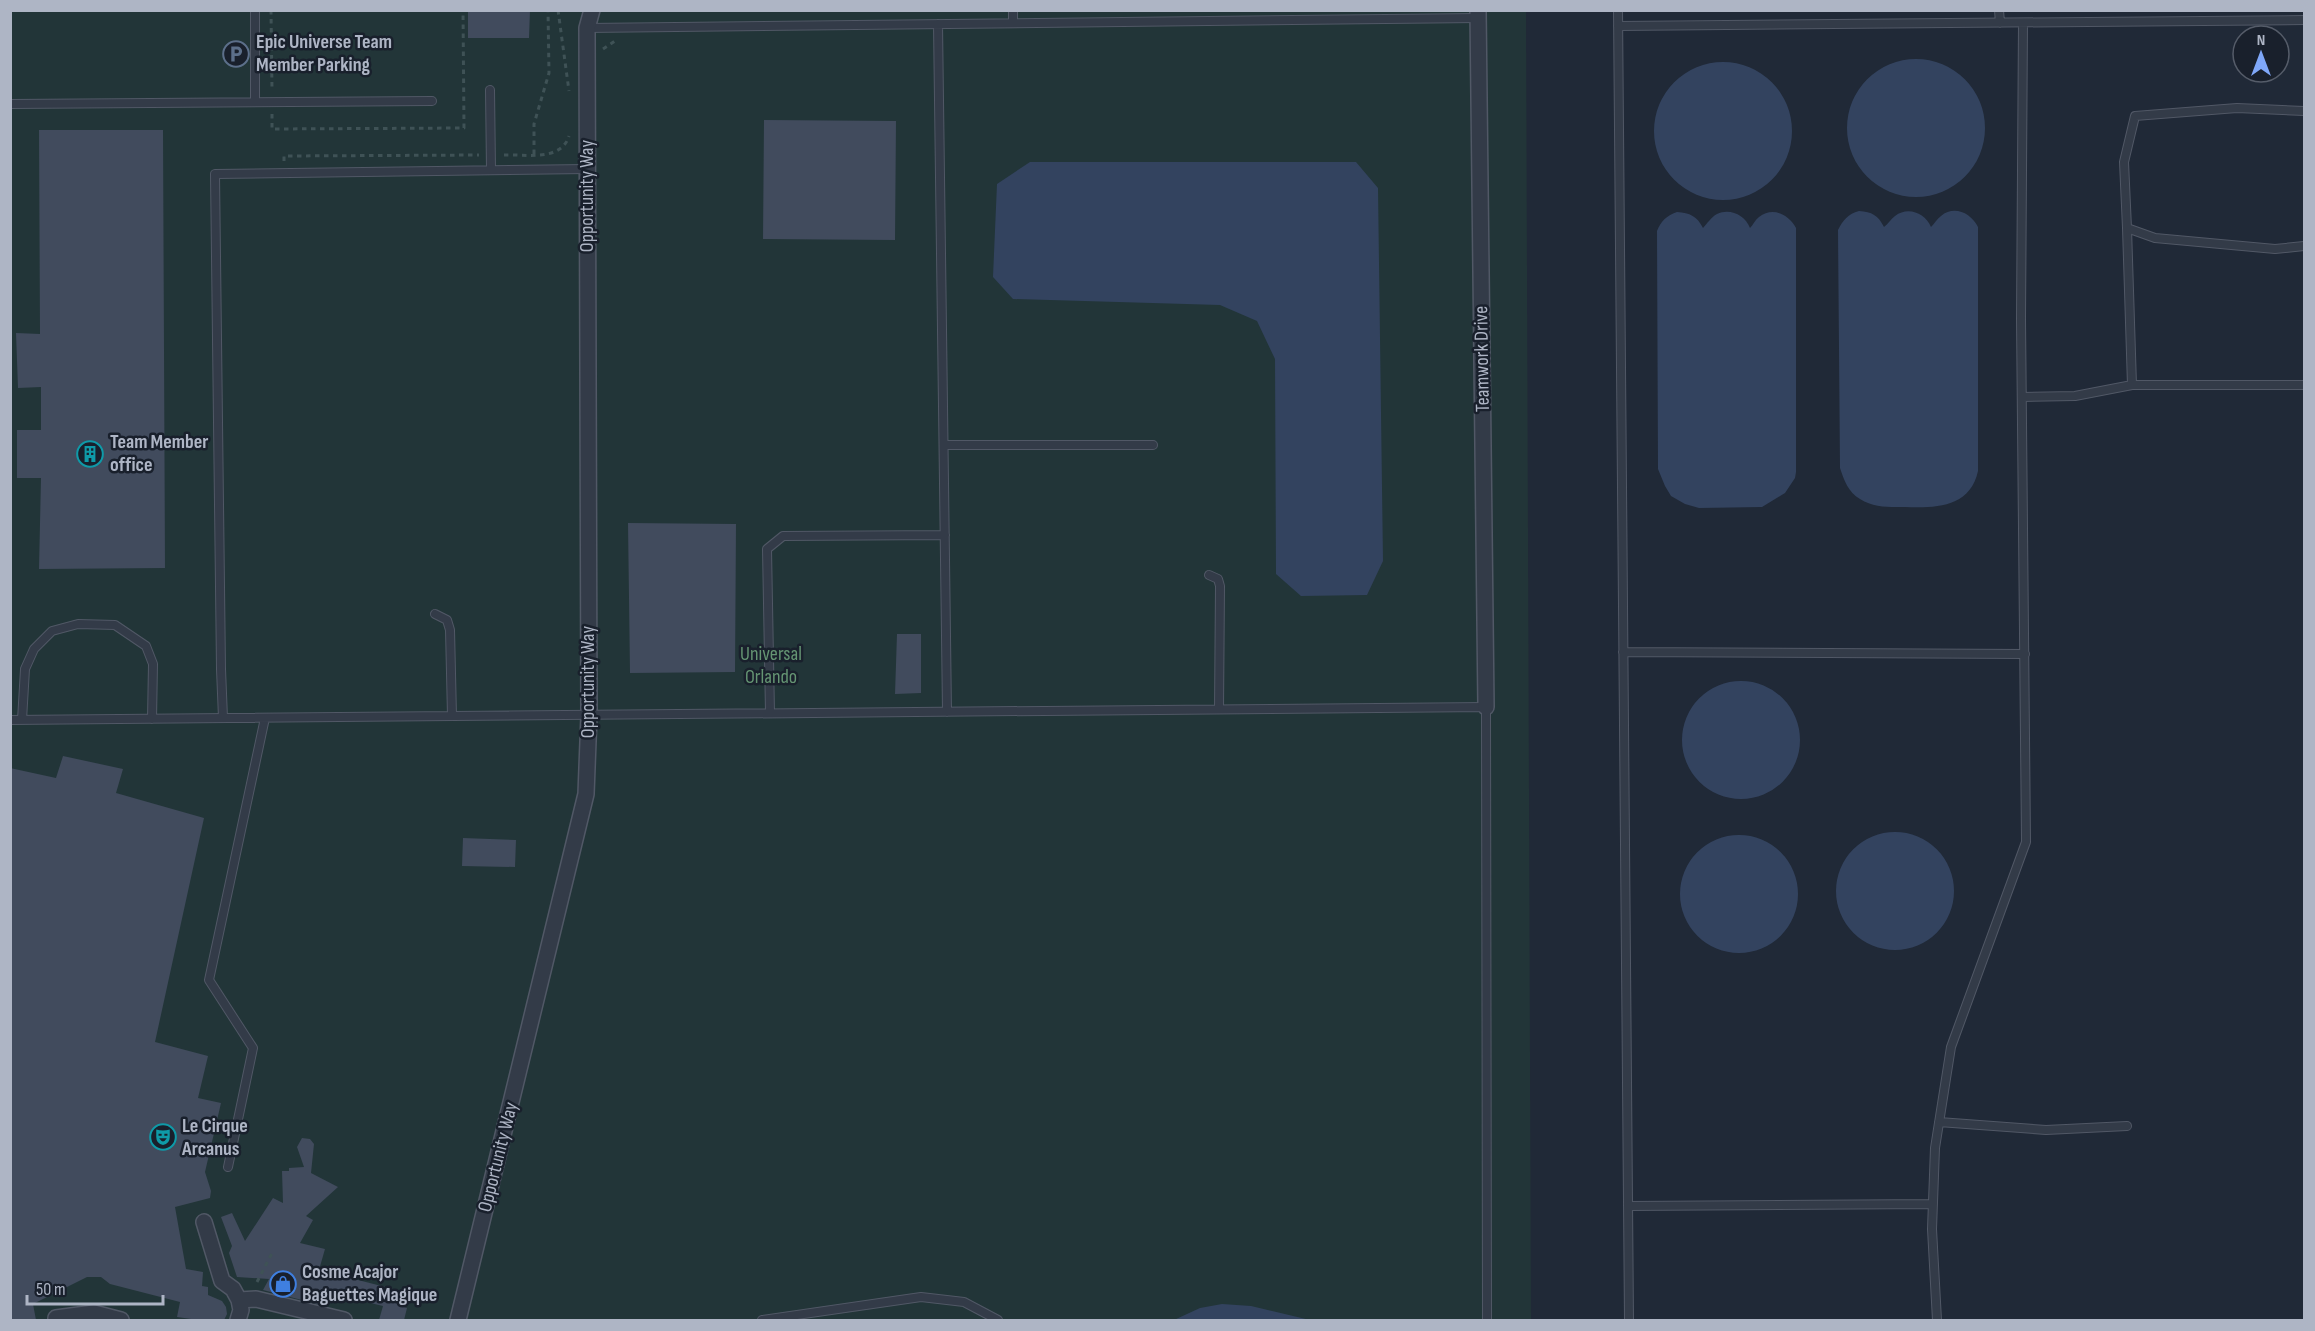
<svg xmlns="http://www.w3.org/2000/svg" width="2315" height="1331" viewBox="0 0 2315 1331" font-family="'Sofia Sans Condensed',sans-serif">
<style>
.green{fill:#223538}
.water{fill:#33435f}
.building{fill:#414b5d}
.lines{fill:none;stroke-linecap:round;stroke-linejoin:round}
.lane-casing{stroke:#515866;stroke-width:10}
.street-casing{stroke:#515866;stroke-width:18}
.path{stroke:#3f5256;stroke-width:3;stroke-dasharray:4.5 4.5;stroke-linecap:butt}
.lane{stroke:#333b48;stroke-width:8}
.street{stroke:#333b48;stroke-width:15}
.labels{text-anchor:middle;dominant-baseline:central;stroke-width:5;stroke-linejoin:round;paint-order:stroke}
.poi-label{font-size:20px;font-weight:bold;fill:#aeb5c5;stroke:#19202c;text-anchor:start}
.street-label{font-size:20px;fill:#aeb5c5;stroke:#19202c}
.park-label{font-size:20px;fill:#659573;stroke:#19202c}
</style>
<rect width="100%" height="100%" fill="#202937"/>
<path class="green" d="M10 11H1526L1531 1320H11Z"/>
<path class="water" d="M1847 128a69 69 0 1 1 138 0a69 69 0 1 1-138 0Z
M1654 131a69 69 0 1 1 138 0a69 69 0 1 1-138 0Z
M1030 162H1356L1378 188 1383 561 1367 595 1301 596 1276 574 1275 359 1257 321 1220 305 1013 299 993 277 997 184Z
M1859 211C1872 212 1878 215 1884 227 1888 224 1891 219 1895 216 1908 206 1925 213 1931 227 1934 224 1937 219 1941 216 1954 205 1971 213 1978 227V471C1970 508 1935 508 1905 507 1889 507 1874 508 1860 499 1848 492 1844 480 1840 468L1838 230C1843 220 1848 214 1859 211Z
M1677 212C1690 213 1697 216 1703 228 1707 224 1711 217 1717 214 1730 208 1745 215 1750 228 1753 225 1755 220 1759 217 1773 206 1789 215 1796 228V472L1795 478 1785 493 1762 507 1699 508 1685 504 1671 496 1665 486 1658 469 1657 231C1661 221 1666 216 1677 212Z
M1682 740a59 59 0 1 1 118 0a59 59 0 1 1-118 0Z
M1836 891a59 59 0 1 1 118 0a59 59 0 1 1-118 0Z
M1680 894a59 59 0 1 1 118 0a59 59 0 1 1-118 0Z
M1222 1304 1251 1306 1310 1320H1174L1200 1308Z"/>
<path class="building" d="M468 10H530L529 38H468Z
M764 120 896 121 895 240 763 239Z
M39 130H163L165 568 39 569 41 478H17V430H41V387L18 388 16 333 40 334Z
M628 523 736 524 735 672 630 673Z
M897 634H921V693L895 694Z
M63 756 123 769 116 793 204 818 155 1042 208 1056 198 1098 221 1103 205 1172 211 1191 210 1198 175 1207 186 1269 203 1272 202 1286 208 1287V1295L222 1301 226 1307 227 1314 224 1320H198L177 1317 180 1302 110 1284 101 1277H87L33 1304 36 1320H10V768L56 778Z
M463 838 516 840 515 867 462 866Z
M302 1138 310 1139 314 1144 311 1173 338 1187 306 1216 313 1220 300 1243 325 1249 319 1270 401 1291 398 1305 407 1308 404 1320H379L383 1306 329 1293 325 1306 263 1290 269 1279 237 1277 229 1253 232 1246 221 1217 232 1213 245 1241 273 1198 283 1203 282 1171H289V1168L304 1167 297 1147Z"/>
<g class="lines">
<g class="lane-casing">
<path id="lane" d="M255 10V102
M1013 10V23
M1618 10 1629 1320
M1999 10 2000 23
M938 24 947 712
M1618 26 2304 20
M587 28 1478 18
M490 90 491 170
M10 104 432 101
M2304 111 2237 108 2135 116 2124 162 2127 228 2155 238 2275 249 2304 246
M2127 228 2132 385H2304
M2022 397 2075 396 2132 385
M944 445H1153
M1209 575 1218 579 1220 586 1219 709
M435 614 447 620 450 630 452 716
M1623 652 2025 654
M770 713 767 549 783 536 945 535
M223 718 221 669 215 174 587 169
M10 720 1486 707 1487 1320
M22 720 25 669 34 649 52 631 78 624 115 625 146 646 153 664 152 719
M1939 1122 2046 1130 2127 1126
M228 1167 253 1048 209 980 265 718
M1628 1206 1933 1204
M762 1320 921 1297 964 1302 998 1320
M1937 1320 1932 1229 1935 1148 1951 1047 2026 842 2021 319 2023 23"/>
</g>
<g class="street-casing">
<path id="street" d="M1478 10 1486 707
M204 1222 222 1281 233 1289 239 1300 241 1310 238 1320
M239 1300 256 1299 344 1320
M56 1318 94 1313 121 1320
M458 1320 586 794 589 715 587 28 592 10"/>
</g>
<path class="path" d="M271 10 272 90
M558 10 569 91
M603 49 615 41
M272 114V129L464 128 463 10
M534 154V124L549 73 548 10
M504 155C525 154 561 162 569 136
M284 161V156L479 155
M257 1282 272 1253"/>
<use href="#lane" class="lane"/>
<use href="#street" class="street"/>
</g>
<defs>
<g id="parking-ring" transform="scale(1.35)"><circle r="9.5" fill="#19202c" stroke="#5c6f8a" stroke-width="1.5"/><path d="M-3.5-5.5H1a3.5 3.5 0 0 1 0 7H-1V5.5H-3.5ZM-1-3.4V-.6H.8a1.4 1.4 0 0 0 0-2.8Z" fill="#5c6f8a"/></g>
<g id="building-ring" transform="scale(1.35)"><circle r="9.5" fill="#19202c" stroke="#0f9aa8" stroke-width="1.5"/><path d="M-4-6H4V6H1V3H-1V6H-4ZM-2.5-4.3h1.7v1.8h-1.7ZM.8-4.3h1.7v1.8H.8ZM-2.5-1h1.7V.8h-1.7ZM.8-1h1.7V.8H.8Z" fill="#0f9aa8"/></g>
<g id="theatre-ring" transform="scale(1.35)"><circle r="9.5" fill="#19202c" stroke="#0f9aa8" stroke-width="1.5"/><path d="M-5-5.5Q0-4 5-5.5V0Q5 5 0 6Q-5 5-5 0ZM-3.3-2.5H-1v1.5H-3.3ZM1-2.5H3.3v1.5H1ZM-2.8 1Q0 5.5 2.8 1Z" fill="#0f9aa8"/></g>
<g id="shop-ring" transform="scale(1.35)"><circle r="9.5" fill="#19202c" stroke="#3f7fe0" stroke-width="1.5"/><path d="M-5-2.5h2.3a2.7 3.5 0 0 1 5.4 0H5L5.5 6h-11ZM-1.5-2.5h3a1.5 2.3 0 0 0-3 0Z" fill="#3f7fe0"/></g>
</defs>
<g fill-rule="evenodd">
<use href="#parking-ring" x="236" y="54"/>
<use href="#building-ring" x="90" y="454"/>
<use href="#theatre-ring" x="163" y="1137"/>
<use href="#shop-ring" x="283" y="1284"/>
</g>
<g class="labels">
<g class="poi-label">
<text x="256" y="42">Epic Universe Team<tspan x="256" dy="23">Member Parking</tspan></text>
<text x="110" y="442">Team Member<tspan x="110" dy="23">office</tspan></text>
<text x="182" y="1126">Le Cirque<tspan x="182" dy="23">Arcanus</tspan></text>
<text x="302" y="1272">Cosme Acajor<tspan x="302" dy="23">Baguettes Magique</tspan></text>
</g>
<g class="street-label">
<text transform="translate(587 196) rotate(-90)">Opportunity Way</text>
<text transform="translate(1482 359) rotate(-91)">Teamwork Drive</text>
<text transform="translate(588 682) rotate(-90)">Opportunity Way</text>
<text transform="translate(498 1157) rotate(-76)">Opportunity Way</text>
</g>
<g class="park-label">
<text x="771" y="654">Universal<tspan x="771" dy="23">Orlando</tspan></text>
</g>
</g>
<rect width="2315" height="1331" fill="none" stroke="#aeb5c5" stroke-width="24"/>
<g transform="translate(2261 54)"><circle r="28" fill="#19202c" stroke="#555c69" stroke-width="1.5"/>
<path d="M0-4.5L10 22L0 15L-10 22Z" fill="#7fa7f8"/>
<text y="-9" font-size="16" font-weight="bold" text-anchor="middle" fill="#aeb5c5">N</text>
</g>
<path d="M27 1295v9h136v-9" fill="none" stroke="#aeb5c5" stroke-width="3"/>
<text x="36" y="1295" font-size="18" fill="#aeb5c5" stroke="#19202c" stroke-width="4.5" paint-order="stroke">50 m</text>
</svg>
